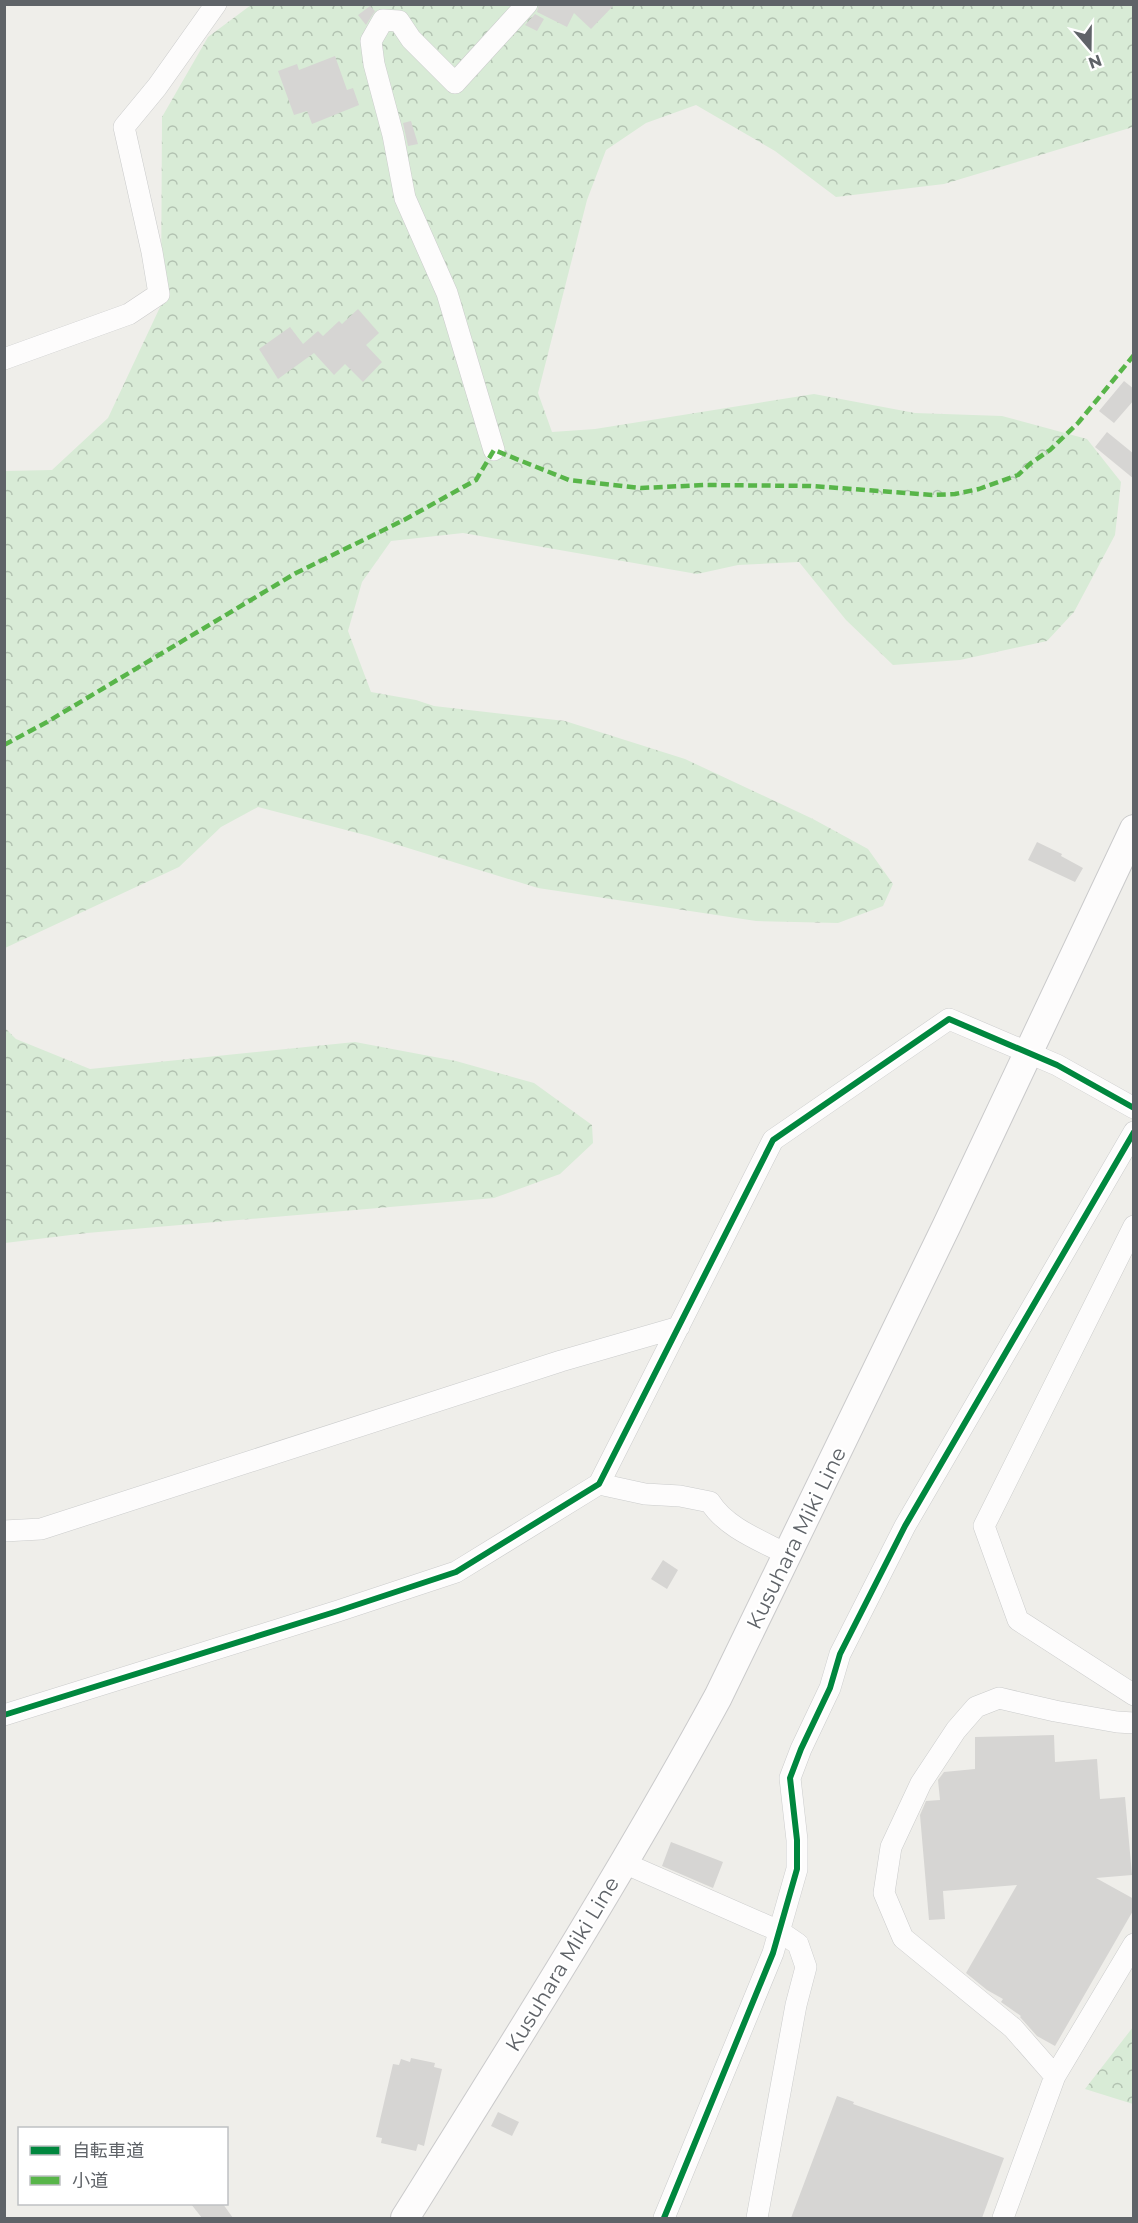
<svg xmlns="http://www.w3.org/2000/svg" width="1138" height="2223" viewBox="0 0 1138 2223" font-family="Montserrat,'Noto Sans JP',sans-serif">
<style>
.forest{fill:url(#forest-crowns)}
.building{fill:#d6d5d3}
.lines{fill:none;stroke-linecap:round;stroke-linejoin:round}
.street-casing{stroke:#cbcccc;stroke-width:22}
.secondary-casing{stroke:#cacacb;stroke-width:30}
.street{stroke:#fdfcfc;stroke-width:21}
.secondary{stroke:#fdfcfc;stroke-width:28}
.quiet{stroke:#58b549;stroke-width:4.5;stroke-dasharray:9 4.5;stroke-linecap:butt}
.cycleway-casing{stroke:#fff;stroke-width:10}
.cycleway{stroke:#00873e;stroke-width:6}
.labels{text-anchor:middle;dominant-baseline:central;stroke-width:4.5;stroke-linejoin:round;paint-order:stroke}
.street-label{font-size:21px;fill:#5f6368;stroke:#fff}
</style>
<defs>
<pattern id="forest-crowns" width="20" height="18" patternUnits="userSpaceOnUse" patternTransform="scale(1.5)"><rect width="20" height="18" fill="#d8ebd6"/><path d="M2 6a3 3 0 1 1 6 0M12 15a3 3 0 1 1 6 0" fill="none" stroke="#b2c2b1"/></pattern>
</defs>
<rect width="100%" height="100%" fill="#efeeea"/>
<path class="forest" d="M251 5H1133V127L944 184 836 197 775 151 696 105 646 123 606 150 587 200 538 393 552 432 595 429 814 394 915 413 1002 416 1087 439 1121 482 1115 535 1074 612 1047 641 960 660 893 665 846 620 799 562 738 565 697 574 463 533 391 541 362 582 348 631 371 692 416 700 434 706 565 721 685 759 813 819 868 849 893 884 883 906 838 923 756 921 538 888 369 836 258 807 221 827 179 867 5 948 4 471 52 470 108 418 161 305 162 117 208 37Z
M4 1027 16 1039 90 1069 355 1042 456 1061 534 1083 592 1125 593 1143 560 1174 494 1198 87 1233 5 1243Z
M1133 2027V2104L1085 2089Z"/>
<path class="building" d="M539 4H615L591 29 574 13 567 27 537 12Z
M370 6 375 11 366 25 358 15Z
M535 14 544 19 537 31 525 25Z
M335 56 347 90 353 88 359 105 312 124 307 111 294 115 278 71 297 64 299 70Z
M411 121 418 144 408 146 403 123Z
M358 309 379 333 366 345 382 362 363 382 345 364 334 375 314 353 278 379 259 349 290 327 303 344 318 331 323 336 339 321 342 324Z
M1124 381 1134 389V400L1114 423 1099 411Z
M1107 432 1134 454V479L1095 447Z
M1037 842 1062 854 1061 856 1083 868 1075 882 1028 860Z
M663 1560 678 1570 667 1589 651 1579Z
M1054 1735 1055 1762 1097 1759 1100 1799 1125 1797 1132 1875 1096 1878 1134 1899V1909L1055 2046 1037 2036 1020 2017 1021 2016 1001 2002 1003 1999 987 1990 966 1973 1017 1885 943 1891 945 1919 929 1920 920 1815 926 1801 940 1800 938 1780 944 1772 975 1769V1737Z
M671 1842 723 1862 713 1888 662 1866Z
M411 2058 435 2063 434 2067 442 2069 424 2146 418 2144 416 2151 381 2143 382 2138 376 2137 393 2064 399 2065 401 2059 410 2062Z
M837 2096 854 2102 853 2104 1004 2158 982 2218H791Z
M498 2112 519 2122 512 2136 491 2126Z
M191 2204H223L233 2218H202Z"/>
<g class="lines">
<g class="street-casing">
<path id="street" d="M4 359 129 314 159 294 152 252 124 127 157 87 216 4
M494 450 447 293 405 198 393 135 374 64 371 41 383 20 399 21 411 39 455 83 527 4
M1134 1226 984 1526 1018 1620 1134 1695
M599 1484 645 1494 680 1496 710 1502C726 1528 762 1541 788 1555
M4 1531 41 1529 561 1361 679 1327
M4 1715 338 1611 456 1572 599 1484 773 1140 949 1019 1057 1065 1134 1108
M624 1863 779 1931 798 1944 806 1967 796 2005 757 2218
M1055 2076 1013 2028 903 1938 884 1893 891 1847 921 1783 956 1730 976 1707 999 1698 1055 1711 1117 1722 1134 1723
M664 2218 773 1953 797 1869V1840L790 1778 801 1749 830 1688 840 1654 905 1526 1134 1132
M1003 2218 1055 2076 1134 1944"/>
</g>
<g class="secondary-casing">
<path id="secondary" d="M405 2218C512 2047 621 1875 718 1697L946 1227 1134 829"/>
</g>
<use href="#street" class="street"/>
<use href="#secondary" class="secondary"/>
<path class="quiet" d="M4 745 47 722 296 573 404 520 476 480 494 450 569 480 641 488 705 485 811 486 932 495 955 494 979 489 1018 475 1031 463 1050 450 1078 423 1134 355"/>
<g class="cycleway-casing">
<path id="cycleway" d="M4 1715 338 1611 456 1572 599 1484 773 1140 949 1019 1057 1065 1134 1108
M664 2218 773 1953 797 1869V1840L790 1778 801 1749 830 1688 840 1654 905 1526 1134 1132"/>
</g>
<use href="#cycleway" class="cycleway"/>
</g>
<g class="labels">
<g class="street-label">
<text transform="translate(796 1538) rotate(-64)">Kusuhara Miki Line</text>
<text transform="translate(562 1964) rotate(-59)">Kusuhara Miki Line</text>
</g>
</g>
<rect width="1138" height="2223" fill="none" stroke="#5f6368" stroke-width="12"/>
<rect x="18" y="2127" width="210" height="78" fill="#ffffff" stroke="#bfc1c3" stroke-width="1.5"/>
<rect x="30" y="2146" width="30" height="9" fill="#00873e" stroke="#bfc1c3" stroke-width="1.5"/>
<text x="72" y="2157" font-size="18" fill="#5f6368">自転車道</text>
<rect x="30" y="2176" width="30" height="9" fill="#58b549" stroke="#bfc1c3" stroke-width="1.5"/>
<text x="72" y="2187" font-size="18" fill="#5f6368">小道</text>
<g transform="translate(1090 48) rotate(160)" stroke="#ffffff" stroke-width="4.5" paint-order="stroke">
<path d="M0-4.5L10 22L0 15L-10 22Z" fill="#5f6368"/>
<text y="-9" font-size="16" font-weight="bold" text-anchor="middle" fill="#5f6368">N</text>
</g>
</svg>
